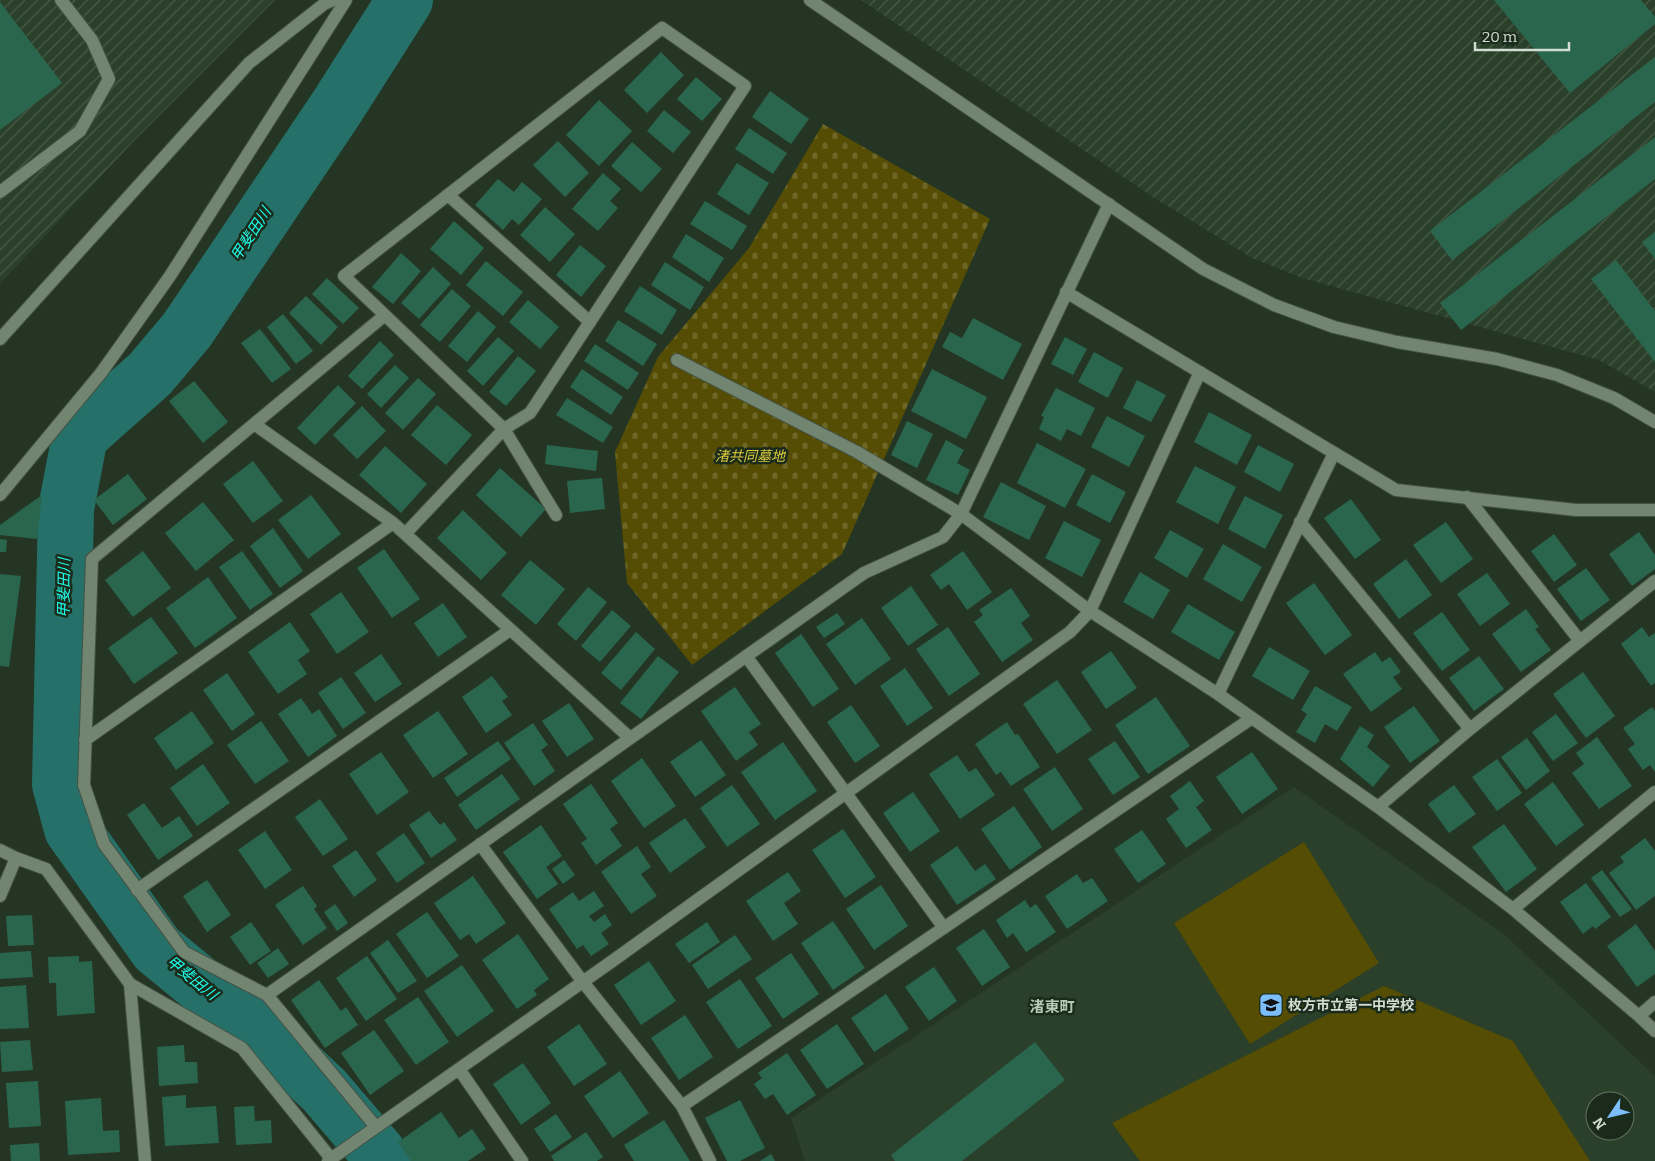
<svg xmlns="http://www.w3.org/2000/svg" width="1655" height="1161" viewBox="0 0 1655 1161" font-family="Bitter,'Noto Sans JP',serif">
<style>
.built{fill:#2a402a;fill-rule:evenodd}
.industrial{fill:url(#industrial-furrows)}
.cemetery{fill:url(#cemetery-stones)}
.garden{fill:#554d03}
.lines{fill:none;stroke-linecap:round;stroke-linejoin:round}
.river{stroke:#257169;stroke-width:56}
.building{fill:#2a664e}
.service-casing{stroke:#445244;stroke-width:14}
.minor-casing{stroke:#445244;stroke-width:14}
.tertiary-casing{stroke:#445244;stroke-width:14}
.service{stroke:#728571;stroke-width:12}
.minor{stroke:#728571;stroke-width:12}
.tertiary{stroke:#728571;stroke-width:12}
.labels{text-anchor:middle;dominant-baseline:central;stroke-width:5;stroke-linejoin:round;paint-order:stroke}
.park-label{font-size:14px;font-style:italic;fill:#daca3e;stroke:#1b2b1b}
.poi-label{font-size:14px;font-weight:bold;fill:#d2dcd1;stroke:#1b2b1b;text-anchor:start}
.water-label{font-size:15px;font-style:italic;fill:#1efdea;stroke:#1b2b1b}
.neighbourhood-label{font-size:15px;font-weight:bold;fill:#b6cbb5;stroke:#1b2b1b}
</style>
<defs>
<pattern id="industrial-furrows" width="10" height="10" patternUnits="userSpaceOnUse" patternTransform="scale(1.25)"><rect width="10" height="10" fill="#2a402a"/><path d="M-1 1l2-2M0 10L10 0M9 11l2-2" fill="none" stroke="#485b48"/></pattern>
<pattern id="cemetery-stones" width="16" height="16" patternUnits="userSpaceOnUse" patternTransform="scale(1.25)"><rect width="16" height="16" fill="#554d03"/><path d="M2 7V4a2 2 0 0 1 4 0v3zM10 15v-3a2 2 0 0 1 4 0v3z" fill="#6d6627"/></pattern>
</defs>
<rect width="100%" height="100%" fill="#253524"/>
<path class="built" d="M1294 787 1505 935 1655 1076V1161H805L791 1118ZM1595 1101H1625V1131H1595Z"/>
<path class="industrial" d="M0 0H275L132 143 0 284Z
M861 0H1655V392L1599 360 1302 278 1252 258 1153 197Z"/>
<path class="cemetery" d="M823 124 990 219 842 554 692 665 627 583 615 452 658 357 749 248Z"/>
<path class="garden" d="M1304 842 1379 963 1250 1044 1174 923Z
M1384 986 1513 1041 1590 1161H1140L1112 1123Z"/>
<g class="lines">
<path class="river" d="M383 1161 378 1153 324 1090 291 1059 157 949 72 829 60 784 66 509 80 436 150 374 187 330 337 107 405 0"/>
</g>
<path class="building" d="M1494 0H1641L1655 17V24L1570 93Z
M0 2 62 83 0 130Z
M661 52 684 75 647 113 624 90Z
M1655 57V102L1452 260 1430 231Z
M696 77 722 99 702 121 677 99Z
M770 91 809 119 791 144 752 117Z
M599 100 632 131 599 166 566 135Z
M664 110 691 132 673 153 647 131Z
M749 128 787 153 773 174 735 149Z
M1655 137V179L1461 330 1440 303Z
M558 141 589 173 565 197 533 165Z
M632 142 662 169 641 192 611 166Z
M737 163 769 183 749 215 717 194Z
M603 173 621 189 610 201 618 208 598 231 572 209Z
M498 179 514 192 522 182 542 199 519 225 512 219 503 230 475 205Z
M705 201 747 226 732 250 690 224Z
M545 207 575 234 550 262 520 235Z
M454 221 484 248 461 275 430 249Z
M1655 232V259L1642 242Z
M686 234 724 258 709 282 672 257Z
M580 245 606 266 581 297 556 275Z
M401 253 421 271 393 304 372 287Z
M1616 260 1655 311V362L1591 279Z
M486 261 523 292 503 316 466 285Z
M665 262 704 287 690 310 651 285Z
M433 267 451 284 419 319 401 303Z
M327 278 359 308 343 324 312 294Z
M640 286 677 310 662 335 624 311Z
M452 289 471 306 440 342 420 325Z
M306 296 338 327 321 345 289 313Z
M528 300 559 327 540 349 509 322Z
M478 311 496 327 467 362 448 346Z
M283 314 313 351 296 364 267 327Z
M973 318 1022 344 1003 380 942 347 950 332 962 338Z
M618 320 657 344 643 366 605 341Z
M260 329 291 369 272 383 241 343Z
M498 337 514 351 483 386 467 371Z
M1065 337 1087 349 1073 375 1051 364Z
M380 341 394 355 362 389 348 376Z
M595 344 639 373 628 390 584 361Z
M1094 352 1123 368 1108 398 1078 382Z
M518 356 536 371 506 406 489 392Z
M395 365 409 378 381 408 367 394Z
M582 369 623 397 611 415 570 387Z
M932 369 987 397 966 439 911 411Z
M418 378 436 394 403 430 385 413Z
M1137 380 1166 395 1151 422 1123 408Z
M194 381 228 422 203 443 169 401Z
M338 385 356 403 315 445 297 428Z
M1056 388 1095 408 1081 436 1067 429 1061 441 1039 429 1044 417 1041 416Z
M567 398 613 427 603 443 556 415Z
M437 405 472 435 446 465 411 435Z
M362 406 386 431 357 459 333 435Z
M1209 412 1252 435 1237 465 1194 442Z
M1107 416 1145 436 1129 467 1091 447Z
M907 421 933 434 917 468 891 455Z
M946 440 964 450 957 463 970 470 958 495 926 480Z
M1037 443 1086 469 1065 508 1017 483Z
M547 445 598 451 596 471 545 464Z
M1258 445 1294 464 1280 492 1244 472Z
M385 446 427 484 401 513 359 475Z
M253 461 283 501 253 523 223 484Z
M1195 466 1236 487 1218 524 1176 502Z
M500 468 546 509 521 537 476 495Z
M128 474 147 499 113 525 94 500Z
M1092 474 1126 492 1110 523 1076 505Z
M602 478 605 509 570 513 567 481Z
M1001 482 1046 506 1029 540 983 517Z
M42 495 37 539 0 535V525Z
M311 495 341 534 308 559 278 520Z
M1245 496 1283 515 1265 549 1228 529Z
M1351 499 1381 540 1355 559 1324 518Z
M203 502 234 540 196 571 165 533Z
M463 510 507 553 481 580 437 538Z
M1064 521 1101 540 1082 577 1045 558Z
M1446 522 1473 559 1441 583 1413 545Z
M273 528 303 571 280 588 250 546Z
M1170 530 1204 549 1187 578 1154 558Z
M1639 532 1655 555V569L1632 586 1609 554Z
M1554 534 1577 565 1554 582 1531 551Z
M0 539 7 540 6 552H0Z
M1223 544 1262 567 1242 602 1203 579Z
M384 549 420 599 392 618 357 568Z
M143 551 171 588 133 617 105 580Z
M242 551 273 594 250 610 219 567Z
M963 551 992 592 967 610 949 584 941 590 930 575Z
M1406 559 1432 595 1399 619 1373 584Z
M530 560 565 589 536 625 501 595Z
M1586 568 1610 600 1581 621 1557 589Z
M1140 572 1170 590 1153 619 1123 602Z
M1487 573 1510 604 1480 626 1457 594Z
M0 574 21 576 9 667 0 666Z
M208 577 237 618 195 648 166 608Z
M1314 583 1352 635 1325 655 1286 603Z
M911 586 938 625 908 646 881 608Z
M588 587 607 602 576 641 557 624Z
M1011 588 1030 616 1021 623 1033 640 1002 662 974 622 983 615 979 610Z
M341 592 369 632 337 654 310 614Z
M443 603 467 637 438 657 414 623Z
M1188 604 1235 632 1219 660 1171 632Z
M1526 609 1539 627 1535 629 1551 650 1521 672 1492 634Z
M612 610 631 626 600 662 581 646Z
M1442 612 1470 650 1442 671 1413 633Z
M837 613 845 624 824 638 816 627Z
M151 617 178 653 134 684 108 648Z
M862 618 891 659 855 685 826 644Z
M290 622 310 651 298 660 307 674 278 694 248 652Z
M948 627 980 674 949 696 916 649Z
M1642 627 1649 637 1655 633V683L1651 686 1621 644Z
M636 632 655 649 621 690 601 673Z
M801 634 839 689 813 707 775 653Z
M1269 647 1310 671 1293 700 1252 676Z
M1111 651 1137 688 1106 709 1081 672Z
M1375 652 1382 662 1390 657 1401 672 1393 677 1402 689 1371 712 1343 674Z
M381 654 402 684 375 702 354 673Z
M658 656 679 672 641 719 620 703Z
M1479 656 1504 689 1474 711 1449 678Z
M905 668 933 708 907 726 880 686Z
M1583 672 1615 716 1586 738 1553 694Z
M227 673 255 714 232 731 203 690Z
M492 676 508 697 502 701 512 715 486 733 462 697Z
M341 677 366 713 343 729 318 693Z
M1057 680 1092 730 1057 754 1023 704Z
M1315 686 1352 707 1337 731 1325 724 1315 743 1296 732 1307 714 1301 710Z
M735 687 761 724 749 732 758 745 736 761 701 711Z
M1156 697 1190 746 1148 774 1115 725Z
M301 698 312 714 319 709 337 736 308 757 278 714Z
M569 703 594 739 567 757 542 721Z
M851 705 880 746 855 763 827 722Z
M1414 706 1440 741 1410 763 1384 727Z
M1652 707 1655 711V772L1650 765 1643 770 1628 749 1635 744 1623 728Z
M192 711 214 743 176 770 154 738Z
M438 711 468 754 433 778 403 735Z
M1556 714 1578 743 1553 761 1532 732Z
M261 721 289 761 255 784 227 745Z
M1007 722 1015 735 1018 734 1040 767 1011 786 1001 772 996 775 975 744Z
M533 723 548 745 541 750 555 771 534 786 504 743Z
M1360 726 1374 735 1367 747 1390 766 1373 787 1340 759Z
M1597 737 1632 786 1599 809 1572 773 1584 764 1576 753Z
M1527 738 1550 771 1526 790 1501 757Z
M701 740 726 775 695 797 670 762Z
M498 741 511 759 457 797 444 778Z
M1115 741 1140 777 1113 795 1088 759Z
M783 742 817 791 775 820 741 772Z
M381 752 409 792 377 815 349 774Z
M1252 752 1278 789 1242 814 1216 777Z
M957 755 969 772 976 768 995 795 960 819 929 774Z
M642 758 676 806 644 828 611 781Z
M1497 759 1522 793 1497 811 1472 777Z
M203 764 230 803 197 826 170 788Z
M1055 767 1083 809 1052 831 1023 789Z
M502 774 520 799 476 830 458 805Z
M1190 781 1204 801 1196 807 1212 830 1186 848 1166 819 1179 809 1170 796Z
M1553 782 1584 825 1556 846 1524 804Z
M591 784 618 823 610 829 622 846 596 865 581 843 587 839 563 804Z
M732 785 760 824 727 847 700 808Z
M1454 785 1476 814 1449 833 1428 804Z
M913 792 940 831 910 852 883 813Z
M320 799 348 839 323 856 295 817Z
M144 803 162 828 179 816 193 836 158 860 127 815Z
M1014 806 1042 847 1010 870 981 829Z
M429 811 440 825 444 822 457 840 431 858 409 825Z
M685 818 706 847 670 873 649 843Z
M1504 824 1537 869 1506 892 1472 847Z
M541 825 562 856 546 867 558 884 537 899 503 852Z
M843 829 876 877 845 898 812 850Z
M1142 830 1166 864 1138 883 1114 849Z
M265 831 292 870 265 889 238 850Z
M404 833 425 863 397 883 376 853Z
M1645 838 1655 851V896L1636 910 1609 873 1624 862 1620 857Z
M637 846 651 867 641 874 657 896 631 914 601 872Z
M957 846 975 871 985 864 996 879 957 905 930 865Z
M356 850 377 880 354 897 332 866Z
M564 860 575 875 563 884 552 869Z
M1602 870 1632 909 1620 917 1591 878Z
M788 872 801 891 784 903 798 924 773 941 746 901Z
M1077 874 1083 883 1092 878 1108 901 1067 929 1045 896Z
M473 876 506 923 476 944 469 934 460 940 434 903Z
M207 880 231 915 207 932 183 896Z
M1586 883 1611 917 1595 929 1593 926 1583 934 1560 902Z
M881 885 908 926 874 950 846 909Z
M303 886 317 906 314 909 327 928 303 945 275 905Z
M594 891 604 906 589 916 594 922 605 914 612 925 601 933 609 944 591 956 583 945 577 949 549 909 573 892 579 901Z
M1025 900 1030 908 1036 904 1056 932 1026 952 1013 933 1007 938 996 920Z
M335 904 348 923 337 931 324 912Z
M427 912 459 956 427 978 396 934Z
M32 915 34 945 8 946 6 916Z
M833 921 865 968 833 990 801 943Z
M251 922 271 951 250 965 230 937Z
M707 922 720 942 689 963 675 944Z
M1636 924 1655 951V974L1637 987 1607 946Z
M984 929 1010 967 982 986 956 948Z
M518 934 549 979 534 990 537 995 517 1009 482 960Z
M735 935 752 959 708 989 692 965Z
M388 940 417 981 398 993 370 953Z
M278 948 289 964 268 978 257 963Z
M31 951 33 977 0 979V953Z
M791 953 819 994 783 1019 755 978Z
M79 956V962L92 961 95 1013 57 1016 56 983H49L48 957Z
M367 956 397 999 366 1021 336 978Z
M649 961 676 1001 641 1025 614 985Z
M462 965 494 1011 457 1037 424 991Z
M934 967 957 1001 929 1021 905 987Z
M740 979 772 1026 738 1049 706 1002Z
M319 980 341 1011 346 1007 358 1025 325 1048 291 1000Z
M26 985 29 1028 0 1029V987Z
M886 994 909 1029 874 1052 851 1018Z
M418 997 449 1042 416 1065 384 1020Z
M685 1015 713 1057 679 1080 651 1038Z
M579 1024 607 1064 574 1086 547 1047Z
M837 1024 864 1064 827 1089 800 1050Z
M374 1030 404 1071 370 1095 341 1053Z
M30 1040 33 1070 2 1072 0 1042Z
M1035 1042 1065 1080 962 1161H895L891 1155Z
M184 1045 185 1062H197L198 1083 159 1086 157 1047Z
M787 1053 816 1095 787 1115 773 1094 765 1099 754 1084 762 1078 758 1073Z
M523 1063 551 1103 521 1125 493 1084Z
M620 1071 649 1113 613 1138 584 1096Z
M38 1081 41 1126 9 1128 6 1083Z
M186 1095V1108L216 1106 219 1143 165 1146 162 1097Z
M101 1098 103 1131 119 1130 120 1152 68 1155 65 1101Z
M740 1100 765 1148 740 1161H727L705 1118Z
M254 1106 255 1121 271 1120 272 1143 236 1145 234 1107Z
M441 1112 459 1138 472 1129 486 1149 468 1161H411L398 1142Z
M556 1114 572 1137 550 1152 534 1129Z
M664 1120 690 1161H634L624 1145Z
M586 1132 603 1157 597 1161H554L551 1156Z
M39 1143 40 1161H11L10 1145Z
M771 1154 775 1161H760Z"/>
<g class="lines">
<g class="service-casing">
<path id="service" d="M0 192 80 131 109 79 92 40 61 0
M448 195 590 322
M677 360 857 452 961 514"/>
</g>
<g class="minor-casing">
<path id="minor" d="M1109 204 961 514 1090 611 1200 372
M1066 292 1396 490 1576 510H1655
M254 424 393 523 630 738
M0 495 101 373 170 276 346 0
M1467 497 1580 641
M1300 522 1470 729
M405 534 504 429 530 413 745 86 662 28 344 276 504 429 556 515
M746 656 944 928
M1218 694 1334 453
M85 740 393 523
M1378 807 1470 729 1655 581
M480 844 583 982 682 1106 710 1161
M0 850 16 858 46 869 130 984 242 1048 333 1161
M137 890 510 630
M0 896 16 858
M1513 909 1655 792
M130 984 145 1161
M267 995 864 573 943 537 961 514
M1639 1016 1655 1002
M459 1069 522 1161
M682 1106 1252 718
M376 1127 267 995 184 952 104 844 84 785 92 559 385 315
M328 1161 611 962 1070 632 1090 611 1218 694 1378 807 1513 909 1639 1016 1655 1031"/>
</g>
<g class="tertiary-casing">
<path id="tertiary" d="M810 0 1203 269 1274 305 1334 327 1397 342 1497 359 1557 375 1614 398 1655 422
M0 339 249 63 324 4 333 0"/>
</g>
<use href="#service" class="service"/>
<use href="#minor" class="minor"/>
<use href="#tertiary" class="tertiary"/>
</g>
<defs>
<g id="school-square" transform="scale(1.25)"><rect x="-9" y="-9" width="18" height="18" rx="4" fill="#7cbef9" stroke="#1b2b1b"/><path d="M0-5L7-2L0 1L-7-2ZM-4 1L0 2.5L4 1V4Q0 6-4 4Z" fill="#111"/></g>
</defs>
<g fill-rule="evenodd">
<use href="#school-square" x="1271" y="1005"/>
</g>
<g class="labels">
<g class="park-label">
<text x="750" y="456">渚共同墓地</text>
</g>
<g class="poi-label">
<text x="1288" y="1005">枚方市立第一中学校</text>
</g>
<g class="water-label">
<text transform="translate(251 234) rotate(-57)">甲斐田川</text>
<text transform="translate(64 588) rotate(-89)">甲斐田川</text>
<text transform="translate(192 978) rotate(39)">甲斐田川</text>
</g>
<g class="neighbourhood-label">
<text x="1052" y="1007">渚東町</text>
</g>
</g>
<g transform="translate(1610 1116) rotate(235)"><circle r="24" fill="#1b2b1b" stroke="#647264"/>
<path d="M0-4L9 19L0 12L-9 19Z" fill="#7cbef9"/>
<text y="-8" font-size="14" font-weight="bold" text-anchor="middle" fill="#d2dcd1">N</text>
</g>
<path d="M1475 42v8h94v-8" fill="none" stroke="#d2dcd1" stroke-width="2.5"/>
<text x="1482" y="42" font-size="15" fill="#d2dcd1" stroke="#1b2b1b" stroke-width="4" paint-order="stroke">20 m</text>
</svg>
